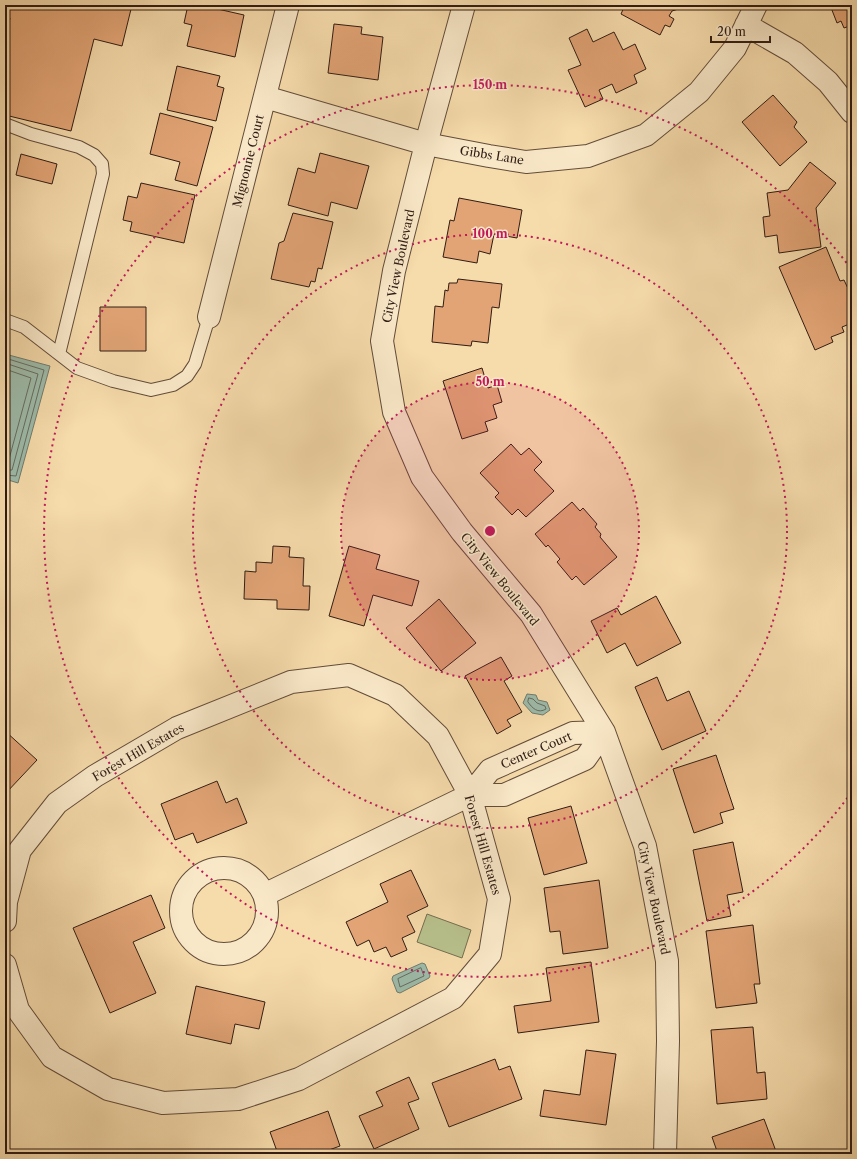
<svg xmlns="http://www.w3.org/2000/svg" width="857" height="1159" viewBox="0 0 857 1159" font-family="'Libre Caslon Text',serif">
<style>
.green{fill:#b8c18c;stroke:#746e50}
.water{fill:#9dbbaa;stroke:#717b6e}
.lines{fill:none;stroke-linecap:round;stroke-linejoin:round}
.shore{stroke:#666c60;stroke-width:1}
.building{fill:#e2a475;stroke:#301c15}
.lane-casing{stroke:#624c3a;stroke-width:14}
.street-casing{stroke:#624c3a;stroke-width:24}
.lane{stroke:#f9e8c8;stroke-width:12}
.street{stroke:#f9e8c8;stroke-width:22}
.ring{fill:none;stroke:#c2185b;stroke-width:2;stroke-dasharray:2 4}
.labels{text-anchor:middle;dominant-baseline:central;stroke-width:3;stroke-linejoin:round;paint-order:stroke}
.street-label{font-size:12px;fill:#301c15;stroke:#f9e8c8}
.centre{fill:#c2185b;stroke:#f9e8c8;stroke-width:2}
.ring-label{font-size:12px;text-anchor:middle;font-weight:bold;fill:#c2185b;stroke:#f9e8c8;stroke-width:3;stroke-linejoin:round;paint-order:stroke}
</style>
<rect width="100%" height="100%" fill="#f6dbab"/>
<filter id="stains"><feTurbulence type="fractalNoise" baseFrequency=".005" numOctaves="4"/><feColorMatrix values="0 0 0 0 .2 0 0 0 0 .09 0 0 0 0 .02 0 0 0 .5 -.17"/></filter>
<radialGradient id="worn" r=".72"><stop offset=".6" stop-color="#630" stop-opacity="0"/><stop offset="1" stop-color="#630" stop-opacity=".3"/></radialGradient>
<path class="green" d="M427 914 471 930 462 958 417 942Z"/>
<path class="water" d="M5 354 50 366 18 483 5 479Z
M527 694 536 695 538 700 547 702 550 710 543 715 532 713 523 703Z
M422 963 425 964 430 976 429 978 400 993 397 992 392 979 393 976Z"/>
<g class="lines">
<path class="shore" d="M5 358 44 370 16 476 5 475
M5 363 38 374 12 470H5
M5 369 31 378 8 463 5 464
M529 698 533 699 537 703 545 706 546 709C538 714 532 708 528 702Z
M421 968 424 976 400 987 398 979Z"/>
</g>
<path class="building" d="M5 5H132L122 46 94 39 71 131 5 115V39L10 18 5 17Z
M188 5H200L244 15 235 57 187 46 192 25 184 23Z
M625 5H691L672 11 669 16 674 19 670 27 665 25 660 35 621 14Z
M830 5H852V25L844 28 841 21 837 23Z
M334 24 362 27 361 34 383 37 378 80 328 73Z
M587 29 593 42 614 32 623 50 635 44 646 69 634 75 637 83 616 93 612 84 599 90 603 99 585 107 568 70 581 65 569 38Z
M177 66 220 76 217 86 224 88 216 121 167 110Z
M773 95 797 122 794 127 807 142 780 166 742 122Z
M160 113 213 127 197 186 175 180 180 162 150 154Z
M320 153 369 166 357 209 331 202 328 216 288 205 298 168 315 173Z
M21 154 57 164 52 184 16 175Z
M810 162 836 183 816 208 821 247 779 253 777 235 765 237 763 217 770 216 767 193 788 190Z
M141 183 195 195 184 243 130 231 132 222 123 220 128 196 137 198Z
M459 198 522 210 517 238 494 234 490 254 479 251 477 263 443 257 450 220 454 221Z
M293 213 333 222 322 269 318 268 315 282 311 281 309 287 271 279 279 243 284 241Z
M826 247 840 281 844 280 852 297 849 298 852 311 850 312 852 323 842 327 844 332 831 337 833 342 815 350 779 267Z
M458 279 502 284 499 308 492 307 488 343 472 341 471 346 432 342 435 306 443 307 445 290 448 291 449 283H457Z
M100 307H146V351H100Z
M482 368 488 388 497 385 502 402 493 405 497 418 485 422 488 431 462 439 443 381Z
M511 444 521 455 529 448 542 462 534 470 554 491 526 517 518 509 512 515 495 497 499 493 480 473Z
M572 502 580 511 583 508 597 524 595 527 601 534 600 537 617 557 584 585 576 576 572 580 557 562 560 559 548 545 546 547 535 534Z
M273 546 290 547 289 557 304 558 303 586H310L309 610 277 609V600L244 599 245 571 256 572V562L272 563Z
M349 546 380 555 376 569 419 581 412 606 373 595 364 626 329 616Z
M656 596 681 643 637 666 625 643 607 653 591 621 617 608 621 615Z
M439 599 476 643 441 671 406 628Z
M501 657 512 676 504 681 522 712 507 720 511 726 497 734 465 676Z
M657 677 667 701 689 691 706 731 662 750 635 687Z
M5 731 37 760 5 794Z
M716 755 734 809 720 813 723 823 694 833 673 769Z
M217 781 226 803 237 798 247 823 197 843 193 833 175 840 161 804Z
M571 806 587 863 544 875 528 818Z
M733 842 743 892 727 895 731 916 707 921 693 850Z
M411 870 428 906 407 916 415 932 402 938 407 950 391 957 386 947 374 952 369 940 357 946 346 922 388 902 380 884Z
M599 880 608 948 563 954 560 931 550 932 544 888Z
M151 895 165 928 133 942 156 993 110 1013 73 928Z
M753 925 760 984H754L757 1003 716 1008 706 931Z
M591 962 599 1022 518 1033 514 1006 551 1001 546 968Z
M196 986 265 1002 259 1029 235 1024 231 1044 186 1034Z
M753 1027 757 1073 765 1072 767 1099 717 1104 711 1030Z
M586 1050 616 1054 606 1125 540 1116 544 1090 580 1095Z
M495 1059 499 1070 510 1066 522 1099 449 1127 432 1083Z
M409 1077 419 1099 408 1103 419 1129 374 1149 359 1116 383 1106 376 1092Z
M328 1111 340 1146 318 1154H278L270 1132Z
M764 1119 777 1154H718L712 1137Z"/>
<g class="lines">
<g class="lane-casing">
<path id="lane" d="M5 124 31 134 79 147 94 155 102 164 103 174 59 354
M5 320 24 327 77 368 113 381 151 390 173 385 187 376 195 364 209 317"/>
</g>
<g class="street-casing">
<path id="street" d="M464 5 426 144 394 271 382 341 394 412 422 477 462 532 531 614 604 732 645 846 667 961 668 1041 665 1154
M746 25 795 53 828 82 852 112
M265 97 426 144 489 156 526 162 588 156 646 135 699 92 735 48 756 5
M209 317 288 5
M181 911a43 43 0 1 1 86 0a43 43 0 1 1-86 0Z
M264 895 470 795 490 770 573 733 604 732 585 759 504 795H470
M5 921 6 902 20 850 57 803 95 776 177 728 291 682 349 675 395 695 438 736 470 795 499 899 490 954 453 998 299 1079 238 1099 163 1103 108 1089 52 1057 18 1010 5 965"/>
</g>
<use href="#lane" class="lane"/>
<use href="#street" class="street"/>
</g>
<circle cx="490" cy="531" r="149" fill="#c2185b" fill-opacity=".12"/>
<g class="ring">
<circle cx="490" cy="531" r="149"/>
<circle cx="490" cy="531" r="297"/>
<path d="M851 793A446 446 0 1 1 851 269"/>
</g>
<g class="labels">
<g class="street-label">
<text transform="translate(492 155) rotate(9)">Gibbs Lane</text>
<text transform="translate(248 161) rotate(-76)">Mignonne Court</text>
<text transform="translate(398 266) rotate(-78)">City View Boulevard</text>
<text transform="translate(500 579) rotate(51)">City View Boulevard</text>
<text transform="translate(536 750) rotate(-23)">Center Court</text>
<text transform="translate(138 752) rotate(-30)">Forest Hill Estates</text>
<text transform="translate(483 845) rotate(74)">Forest Hill Estates</text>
<text transform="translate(654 898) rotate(78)">City View Boulevard</text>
</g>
</g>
<circle cx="490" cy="531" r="6" class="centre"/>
<g class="ring-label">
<text x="490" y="89">150 m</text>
<text x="490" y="238">100 m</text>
<text x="490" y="386">50 m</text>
</g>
<rect width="857" height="1159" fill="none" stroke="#f6dbab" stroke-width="20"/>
<rect x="6" y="6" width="845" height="1147" fill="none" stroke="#301c15" stroke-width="2"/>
<rect x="10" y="10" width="837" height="1139" fill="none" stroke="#301c15"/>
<path d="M711 36v6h59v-6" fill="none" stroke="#301c15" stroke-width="2"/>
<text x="717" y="36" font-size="12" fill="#301c15" stroke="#f9e8c8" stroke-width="3" paint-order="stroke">20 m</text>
<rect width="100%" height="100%" filter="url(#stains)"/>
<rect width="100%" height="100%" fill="url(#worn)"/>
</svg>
